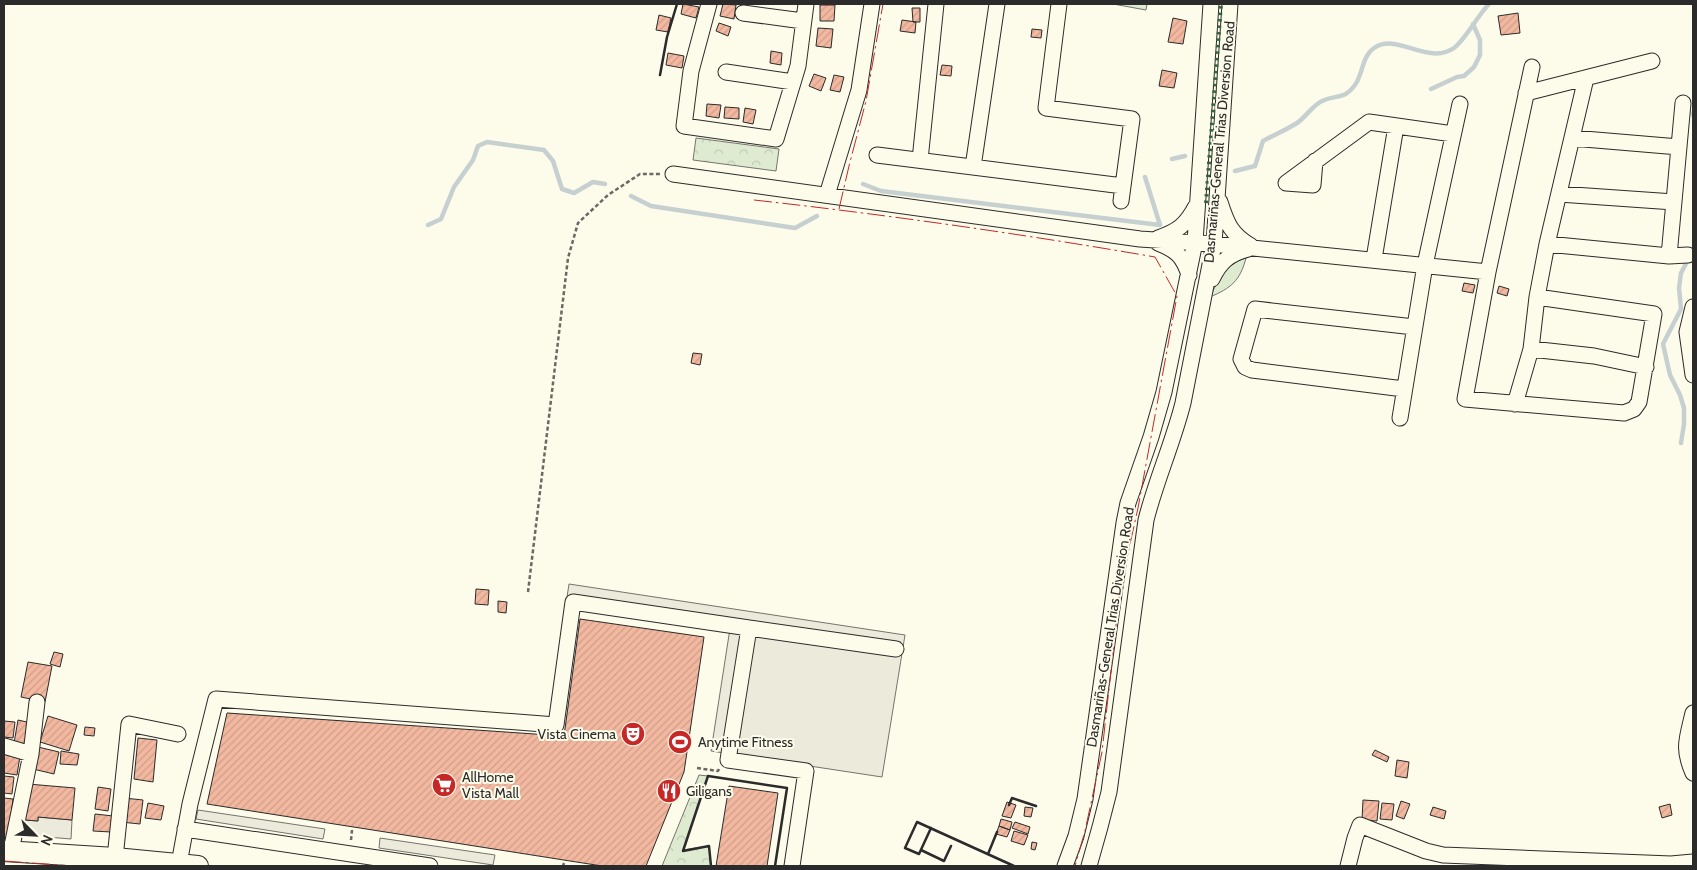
<svg xmlns="http://www.w3.org/2000/svg" width="1697" height="870" viewBox="0 0 1697 870" font-family="Cabin,sans-serif">
<style>
.grass{fill:#deebd1;stroke:#74746e}
.park{fill:url(#park-crowns);stroke:#74746e}
.parking{fill:#eceadb;stroke:#74746e}
.lines{fill:none;stroke-linecap:round;stroke-linejoin:round}
.stream{stroke:#c7d0d0;stroke-width:4.5}
.building{fill:url(#building-hatch);stroke:#2b2b2b}
.minor-casing{stroke:#2b2b2b;stroke-width:17}
.major-casing{stroke:#2b2b2b;stroke-width:22}
.path{stroke:#6a6964;stroke-width:2.5;stroke-dasharray:4 2.5;stroke-linecap:butt}
.minor{stroke:#fdfbea;stroke-width:15}
.major{stroke:#fdfbea;stroke-width:20}
.hedge{stroke:#34623c;stroke-width:4;stroke-dasharray:2.5 4;stroke-linecap:butt}
.wall{stroke:#2b2b2b;stroke-width:2.5}
.power{stroke:#c62828;stroke-width:1;stroke-dasharray:18 4 2.5 4;stroke-linecap:butt}
.labels{text-anchor:middle;dominant-baseline:central;stroke-width:4;stroke-linejoin:round;paint-order:stroke}
.street-label{font-size:14px;fill:#2b2b2b;stroke:#fdfbea}
.poi-label{font-size:14px;fill:#2b2b2b;stroke:#fdfbea;text-anchor:start}
</style>
<defs>
<pattern id="park-crowns" width="20" height="18" patternUnits="userSpaceOnUse" patternTransform="scale(1.25)"><rect width="20" height="18" fill="#deebd1"/><path d="M2 6a3 3 0 1 1 6 0M12 15a3 3 0 1 1 6 0" fill="none" stroke="#bfcab4"/></pattern>
<pattern id="building-hatch" width="6" height="6" patternUnits="userSpaceOnUse" patternTransform="scale(1.25)"><rect width="6" height="6" fill="#f2b8a0"/><path d="M-1 1l2-2M0 6l6-6M5 7l2-2" fill="none" stroke="#d09e8a"/></pattern>
</defs>
<rect width="100%" height="100%" fill="#fdfbea"/>
<path class="grass" d="M1113 4H1147L1146 10Z
M1246 258C1240 281 1231 288 1210 297 1219 279 1224 264 1246 258Z"/>
<path class="park" d="M696 138 779 149 776 171 693 160Z
M699 775 708 776 683 850 709 846 711 866H662Z"/>
<path class="parking" d="M569 584 905 635 882 777 711 751 731 622 567 597Z
M198 810 325 829 323 839 196 819Z
M38 817 72 820 71 839 24 835 25 820 38 821Z
M380 838 495 855 493 865 379 848Z"/>
<g class="lines">
<path class="stream" d="M1431 89 1457 77 1464 76 1474 67 1480 55V40L1473 24
M1693 113V115
M1172 159 1185 156
M1235 171 1255 166 1263 141C1274 135 1286 130 1297 123 1306 117 1313 105 1322 101 1336 94 1343 101 1355 85 1363 74 1362 56 1374 48 1397 32 1428 66 1454 48 1465 40 1478 15 1489 4
M863 184 881 191 1160 225 1145 177
M631 196 651 206 795 228 817 216
M428 225 441 219 454 187 473 160 478 146 487 142 544 150 553 161 562 189 574 193 593 182 605 184
M1681 443 1684 424V408L1680 395 1670 375 1663 344 1681 309 1679 288 1681 273 1689 258"/>
</g>
<path class="building" d="M683 4 699 7 696 18 681 14Z
M723 4 736 5 734 19 720 16Z
M820 5H835L834 21H820Z
M912 8H920V22H913Z
M1518 13 1520 33 1501 35 1498 16Z
M659 15 671 18 668 32 656 30Z
M1173 18 1187 21 1183 44 1168 42Z
M902 20 916 22 915 33 900 31Z
M719 23 731 27 728 36 716 31Z
M818 28 833 29 831 48 816 46Z
M1032 29 1042 30 1041 38 1031 37Z
M771 51 782 53 781 65 770 63Z
M668 53 684 56 682 68 666 65Z
M942 65 952 66 951 76 940 75Z
M1162 70 1177 73 1174 88 1159 86Z
M814 74 826 78 821 91 809 86Z
M834 75 844 77 840 92 830 90Z
M707 104 721 105 719 118 706 116Z
M725 107 739 108V119L724 118Z
M745 108 756 110 753 124 743 122Z
M1464 283 1475 285 1473 293 1462 291Z
M1499 286 1509 289 1507 296 1497 293Z
M693 353 702 354 700 365 691 363Z
M476 589 489 590 488 605 475 604Z
M498 601 507 602 506 613 498 612Z
M580 619 704 637 684 772 646 866H602L207 804 227 713 564 736Z
M54 652 63 654 60 667 50 664Z
M28 662 52 666 45 702 21 697Z
M48 716 77 725 69 751 40 742Z
M18 720 31 723 27 745 14 743Z
M4 721 15 722 13 738 4 737Z
M85 727 95 728 94 736 84 735Z
M138 738 157 740 153 782 134 779Z
M38 747 59 752 54 774 33 769Z
M1375 750 1389 757 1387 762 1372 755Z
M61 751 79 754 77 765 60 764Z
M4 754 20 756 17 775 4 773Z
M1397 760 1409 762 1407 778 1395 776Z
M4 776 14 777 12 794 4 793Z
M28 784 75 788 72 820 38 817V821L25 820Z
M729 786 778 793 767 866H716Z
M98 787 111 789 108 811 95 809Z
M4 798 13 799 8 838 4 837Z
M124 798 143 800 140 824 121 822Z
M1363 800 1379 801 1377 821 1362 820Z
M1401 801 1410 804 1404 819 1396 816Z
M1007 802 1016 805 1011 818 1002 816Z
M148 803 164 806 161 820 145 818Z
M1382 803 1394 804 1392 820 1380 819Z
M1670 804 1672 815 1662 818 1659 807Z
M1025 807 1033 808 1031 817 1024 816Z
M1433 807 1446 811 1444 819 1430 815Z
M95 814 113 816 111 832 93 831Z
M1001 819 1012 822 1010 830 999 826Z
M1015 822 1030 827 1028 834 1012 828Z
M999 826 1010 830 1007 837 996 834Z
M1014 831 1028 835 1024 845 1011 841Z
M1032 842 1037 843 1035 850 1031 849Z"/>
<g class="lines">
<g class="minor-casing">
<path id="minor" d="M709 4 691 71 684 126 776 139 798 66 806 4
M1059 4 1046 108 1132 119 1121 201
M743 13 803 21
M1532 67 1488 272 1465 399 1624 413 1634 409 1639 402 1654 314 1537 297
M726 72 793 82
M1526 93 1652 61
M1572 138 1679 147
M877 155 1123 186
M920 160 936 4
M1315 161 1313 185 1286 183 1369 122 1453 134
M973 167 997 4
M673 174 1140 239 1214 244 1488 272
M1559 194 1674 202
M827 195 859 90 872 4
M1220 202C1227 224 1231 234 1251 246
M1158 238C1178 231 1186 225 1196 206
M1158 243C1176 250 1183 256 1189 275
M1547 244 1669 256 1688 255
M1669 256 1683 103
M1374 259 1396 126
M1212 279C1220 262 1229 254 1248 249
M1693 307 1687 332 1693 375
M1531 349 1594 356 1646 367
M1404 389 1252 370 1245 367 1241 359 1255 309 1414 327
M1515 404 1531 349 1537 297 1547 244 1586 78
M1400 418 1425 265 1460 104
M749 628 896 649
M1693 713C1687 739 1682 748 1693 773
M4 746 31 754
M185 829 430 866
M11 851 31 754 37 702
M115 858 129 724 178 734
M179 864 190 804 216 699 556 725 573 602 749 628 728 760 806 771 792 866
M1065 866 1076 836 1085 799 1124 523 1128 503 1151 437 1164 392 1195 242 1211 4
M1089 866 1100 827 1109 792 1146 520C1156 480 1173 443 1183 403L1214 244 1230 4
M1348 866 1355 838 1360 825 1426 851 1443 855 1671 864 1693 862"/>
</g>
<g class="major-casing">
<path id="major" d="M4 851 115 858 198 866"/>
</g>
<path class="path" d="M528 592 568 258 578 223 608 195 640 174H661
M697 768 718 771 719 769
M351 840 352 830
M563 866 564 863"/>
<use href="#minor" class="minor"/>
<use href="#major" class="major"/>
<path class="hedge" d="M1206 203 1221 4"/>
<path class="wall" d="M660 75 667 37 677 4
M1009 805 1012 798 1036 806
M931 828 919 854 905 848 917 822 1014 866
M921 850 944 861 951 846
M988 854 997 832
M711 866 709 846 683 851 708 776 787 788 775 866"/>
<path class="power" d="M754 200C889 215 1022 234 1155 257L1177 296 1138 508 1120 589 1102 752 1085 831 1075 866
M839 209 849 166 866 101 883 4
M4 861 73 866"/>
</g>
<defs>
<g id="theatre-disc" transform="scale(1.25)"><circle r="9.5" fill="#c62828" stroke="#fdfbea"/><path d="M-5-5.5Q0-4 5-5.5V0Q5 5 0 6Q-5 5-5 0ZM-3.3-2.5H-1v1.5H-3.3ZM1-2.5H3.3v1.5H1ZM-2.8 1Q0 5.5 2.8 1Z" fill="#fff"/></g>
<g id="stadium-disc" transform="scale(1.25)"><circle r="9.5" fill="#c62828" stroke="#fdfbea"/><path d="M0-5a6.5 5 0 1 0 0 10a6.5 5 0 1 0 0-10ZM-3.5-1.8h7v3.6h-7Z" fill="#fff"/></g>
<g id="supermarket-disc" transform="scale(1.25)"><circle r="9.5" fill="#c62828" stroke="#fdfbea"/><path d="M-6-5.5h2.5l.6 2H6L4.5 2H-2.5L-4.4-4H-6ZM-1.5 3.2a1.3 1.3 0 1 0 .1 0ZM3 3.2a1.3 1.3 0 1 0 .1 0Z" fill="#fff"/></g>
<g id="restaurant-disc" transform="scale(1.25)"><circle r="9.5" fill="#c62828" stroke="#fdfbea"/><path d="M-5-6h1v4h1v-4h1v4h1v-4h1v5L-1.5 .5V6h-2V.5L-5-1ZM5-6V6H3V1.5H1.5Q1.5-4 5-6Z" fill="#fff"/></g>
</defs>
<g fill-rule="evenodd">
<use href="#theatre-disc" x="633" y="734"/>
<use href="#stadium-disc" x="680" y="742"/>
<use href="#supermarket-disc" x="444" y="785"/>
<use href="#restaurant-disc" x="669" y="791"/>
</g>
<g class="labels">
<g class="street-label">
<text transform="translate(1219 142) rotate(-85)">Dasmariñas-General Trias Diversion Road</text>
<text transform="translate(1110 627) rotate(-81)">Dasmariñas-General Trias Diversion Road</text>
</g>
<g class="poi-label">
<text x="616" y="734" text-anchor="end">Vista Cinema</text>
<text x="698" y="742">Anytime Fitness</text>
<text x="462" y="777">AllHome<tspan x="462" dy="16">Vista Mall</tspan></text>
<text x="686" y="791">Giligans</text>
</g>
</g>
<rect width="1697" height="870" fill="none" stroke="#2b2b2b" stroke-width="10"/>
<g transform="translate(35 835) rotate(114)" stroke="#fdfbea" stroke-width="4" paint-order="stroke">
<path d="M0-4L9 19L0 12L-9 19Z" fill="#2b2b2b"/>
<text y="-8" font-size="14" font-weight="bold" text-anchor="middle" fill="#2b2b2b">N</text>
</g>
</svg>
